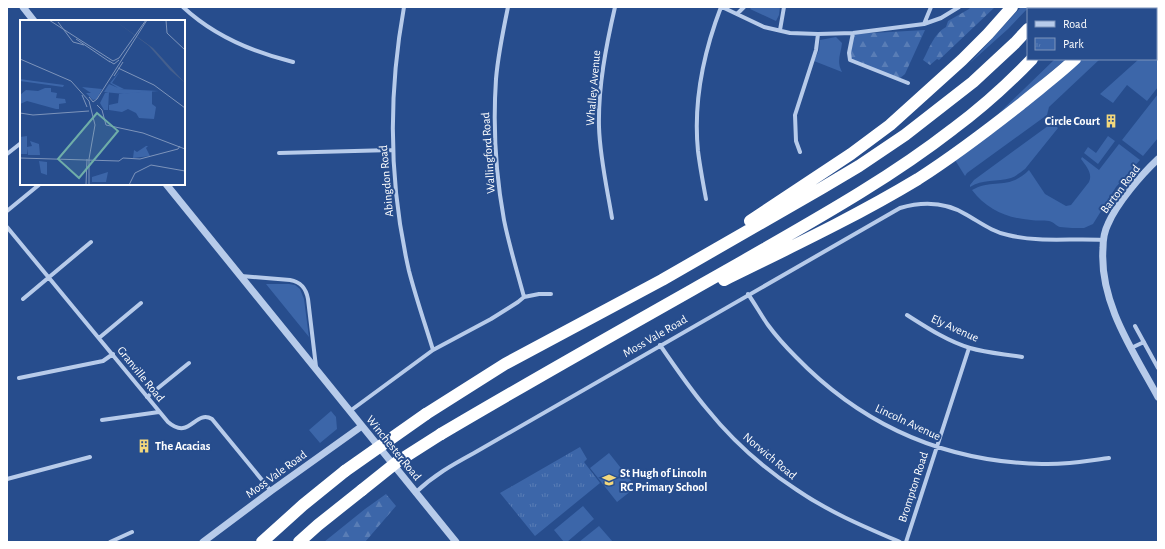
<svg xmlns="http://www.w3.org/2000/svg" width="1165" height="549" viewBox="0 0 1165 549" font-family="'Alegreya Sans',sans-serif">
<style>
.grass{fill:#3c66a9}
.forest{fill:url(#forest-firs)}
.park{fill:url(#park-tufts)}
.lines{fill:none;stroke-linecap:round;stroke-linejoin:round}
.minor{stroke:#b7cbea;stroke-width:4}
.tertiary{stroke:#b7cbea;stroke-width:7}
.motorway{stroke:#fff;stroke-width:12}
.motorway-bridge{stroke:#fff;stroke-width:12}
.labels{text-anchor:middle;dominant-baseline:central;stroke-width:4;stroke-linejoin:round;paint-order:stroke}
.street-label{font-size:12px;fill:#fff;stroke:#274d8d}
.poi-label{font-size:12px;font-weight:bold;fill:#fff;stroke:#274d8d;text-anchor:start}
.inset-road{fill:none;stroke:#7d94bb;stroke-width:1}
.view{fill:#6fada8;fill-opacity:0.15;stroke:#6fada8;stroke-width:2}
.inset-edge{fill:none;stroke:#fff;stroke-width:2}
</style>
<defs>
<pattern id="forest-firs" width="22" height="20" patternUnits="userSpaceOnUse"><rect width="22" height="20" fill="#3c66a9"/><path d="M5 1l3.5 6h-7zM16 11l3.5 6h-7z" fill="#597db6"/></pattern>
<pattern id="park-tufts" width="24" height="20" patternUnits="userSpaceOnUse"><rect width="24" height="20" fill="#3c66a9"/><path d="M3 7l-1-3M5 7V3M7 7l1-3M15 17l-1-3M17 17v-4M19 17l1-3" fill="none" stroke="#597db6"/></pattern>
</defs>
<rect width="100%" height="100%" fill="#274d8d"/>
<path class="grass" d="M752 7H780L779 15 776 21 750 9Z
M1021 7H1029L1008 29 970 63Z
M836 37 842 43C841 54 836 61 842 72L814 61 819 50 820 40Z
M1156 55 1158 56V87L1147 101 1127 85 1113 103 1100 94 1139 59H1156Z
M1055 59H1066L1019 99 998 114Z
M1081 59H1100L1049 107 1047 115 967 173 965 176 955 160 997 130 1046 90Z
M1158 94V138L1143 156 1122 140Z
M1052 123 1058 128 1025 169C1021 172 1016 176 1011 178 997 182 982 179 970 187V185L974 180Z
M1108 136 1115 141 1098 164 1084 153 1088 147 1096 153Z
M1119 144 1140 160 1116 187 1093 224 1084 228C1076 228 1068 228 1060 227 1056 226 1054 222 1049 221 1043 220 1037 221 1031 220 1007 218 987 210 972 190 993 178 1008 191 1029 170L1045 194 1066 206 1071 205 1089 182C1093 173 1086 166 1081 159L1082 157 1099 170Z
M266 284H289L295 285 300 289 304 299 309 337Z
M331 411 336 417 337 429 320 443 309 430Z
M609 453 636 487 617 502 590 468Z
M583 506 594 519 567 542H564L554 530Z
M599 526 613 542H579Z"/>
<path class="forest" d="M971 7H995L939 60 937 59 930 65 923 60C929 49 934 33 946 27L948 21 969 9Z
M925 30 905 74 899 79 853 61 849 55 854 34Z
M386 494 396 506 365 542H324L365 509Z"/>
<path class="park" d="M580 447 587 459 584 462 600 483 535 536 500 493Z"/>
<g class="lines">
<path class="minor" d="M183 7C214 36 252 52 293 62
M404 7C388 95 389 184 409 271 416 298 425 324 433 350
M508 7C503 31 498 55 496 79 493 124 496 176 504 220 509 245 517 271 524 297
M722 7 764 27 790 33 818 34 853 33 924 24 941 18 959 7
M737 14 744 7
M924 24 931 7
M780 30 784 7
M853 33 849 53 850 60 855 62 908 83
M800 152 796 141 795 115 816 50 818 34
M279 153 392 150
M7 154 21 143
M706 199C703 183 700 167 698 151 693 101 703 54 721 7
M7 211 40 184
M612 218C607 188 600 158 599 127 598 87 606 46 615 7
M7 227 168 422C190 441 195 409 212 419L271 491
M241 276 290 280C301 282 306 288 308 299L316 367
M748 294C755 304 761 315 768 325 776 336 786 347 796 357 863 426 946 462 1042 464 1065 465 1087 461 1109 458
M23 299 91 242
M907 315C926 327 947 341 970 348 987 353 1005 354 1022 357
M1135 326 1158 368
M99 338 141 303
M660 345C675 367 690 389 707 409 732 440 763 468 797 490 829 512 865 527 900 542
M1131 348 1144 342
M19 378 103 361 113 354
M147 397 189 363
M350 411 433 350 491 319 518 302 524 297 539 294H551
M102 420 159 412
M7 479 90 457
M415 493C434 475 452 465 474 453L900 208C924 201 946 202 967 215 981 223 993 232 1008 235 1040 243 1071 238 1103 240
M110 542 132 532
M906 542 969 348"/>
<path class="tertiary" d="M23 7 34 21
M1158 159C1141 175 1117 203 1108 224 1104 232 1103 240 1103 248 1099 302 1133 351 1158 397
M166 184 456 542
M203 542 271 491 362 426"/>
<path class="motorway" d="M1047 9 1049 7
M1078 9 1080 7
M1128 9 1130 7
M750 221 851 154 890 125 962 60 988 34 1012 7
M724 280C789 248 855 217 918 179 954 156 988 130 1021 104 1039 89 1058 75 1075 59
M426 414 505 364 662 280 822 188 859 166 905 135 973 82 1015 43 1028 29
M441 434C539 376 639 320 738 264 811 222 886 181 953 129 980 109 1009 83 1032 59
M262 542 303 505 345 471
M299 542 318 525 362 490"/>
<path class="motorway-bridge" d="M345 471 426 414
M362 490 397 462 441 434"/>
</g>
<defs>
<g id="building-bare" transform="scale(1.08)"><path d="M-4-6H4V6H1V3H-1V6H-4ZM-2.5-4.3h1.7v1.8h-1.7ZM.8-4.3h1.7v1.8H.8ZM-2.5-1h1.7V.8h-1.7ZM.8-1h1.7V.8H.8Z" fill="#f3d87c" stroke="#274d8d" stroke-width="2.5" paint-order="stroke"/></g>
<g id="school-bare" transform="scale(1.08)"><path d="M0-5L7-2L0 1L-7-2ZM-4 1L0 2.5L4 1V4Q0 6-4 4Z" fill="#f3d87c" stroke="#274d8d" stroke-width="2.5" paint-order="stroke"/></g>
</defs>
<g fill-rule="evenodd">
<use href="#building-bare" x="1111" y="121"/>
<use href="#building-bare" x="144" y="446"/>
<use href="#school-bare" x="609" y="480"/>
</g>
<g class="labels">
<g class="street-label">
<text transform="translate(593 88) rotate(-85)">Whalley Avenue</text>
<text transform="translate(488 153) rotate(-94)">Wallingford Road</text>
<text transform="translate(386 181) rotate(-95)">Abingdon Road</text>
<text transform="translate(1120 189) rotate(-53)">Barton Road</text>
<text transform="translate(955 328) rotate(24)">Ely Avenue</text>
<text transform="translate(655 336) rotate(-30)">Moss Vale Road</text>
<text transform="translate(141 374) rotate(51)">Granville Road</text>
<text transform="translate(908 422) rotate(25)">Lincoln Avenue</text>
<text transform="translate(394 448) rotate(51)">Winchester Road</text>
<text transform="translate(770 456) rotate(40)">Norwich Road</text>
<text transform="translate(276 474) rotate(-36)">Moss Vale Road</text>
<text transform="translate(913 487) rotate(-72)">Brompton Road</text>
</g>
<g class="poi-label">
<text x="1100" y="121" text-anchor="end">Circle Court</text>
<text x="155" y="446">The Acacias</text>
<text x="620" y="473">St Hugh of Lincoln<tspan x="620" dy="14">RC Primary School</tspan></text>
</g>
</g>
<g transform="translate(20 20)">
<rect width="165" height="165" fill="#274d8d"/>
<path d="M100 51 92 63 104 69H99L139 71 104 74 84 72 89 64 98 68 90 63ZM0 59 14 61 44 65 43 67 0 61ZM62 67 82 69 77 79 73 80 66 73H71Z" fill="#3c66a9"/>
<path d="M25 68H31V72L37 73 36 78 45 79 46 83 39 84V89H36L7 81 0 84V75L6 70 18 71ZM132 71V84L136 87 134 99 119 98 116 93 108 89 102 92 89 90V85L98 83 99 74ZM89 72 88 90H84L80 83 85 73ZM7 116V127L12 126 10 121 19 124 20 135H8L7 128V134H0V117ZM126 126H128L126 128 130 136 113 138 114 130 117 132ZM88 152 86 162H72V157Z" fill="#3c66a9"/>
<path d="M19 141 27 142V155L21 153Z" fill="#3c66a9"/>
<path d="M94 0 133 28 165 63 150 50 129 26Z" fill="#445f8d"/>
<path class="inset-road" d="M29 0 93 41 99 38 126 0M146 0 147 13 165 30M38 2 53 22 64 25M56 19 90 42M0 39 51 61 69 81 75 105 69 139V165M89 41 94 44 99 40M98 48 134 65 165 88M94 56 103 42M62 75 67 87M69 77 73 82 77 79 127 0M77 85 82 90 86 105 123 113 165 129M0 93 13 95 69 91M0 138 99 141M99 141 103 138 120 139 158 129 160 126M66 165 67 139M109 165 115 153 131 145 165 151"/>
<path class="view" d="M77 93 98 111 59 158 38 139Z"/>
<rect width="165" height="165" class="inset-edge"/>
</g>
<rect width="1165" height="549" fill="none" stroke="#ffffff" stroke-width="16"/>
<rect x="1027" y="8" width="130" height="52" fill="#274d8d" stroke="#7d94bb"/>
<rect x="1035" y="21" width="20" height="6" fill="#b7cbea" stroke="#7d94bb"/>
<text x="1063" y="28" font-size="12" fill="#ffffff">Road</text>
<rect x="1035" y="38" width="20" height="12" fill="url(#park-tufts)" stroke="#7d94bb"/>
<text x="1063" y="48" font-size="12" fill="#ffffff">Park</text>
</svg>
